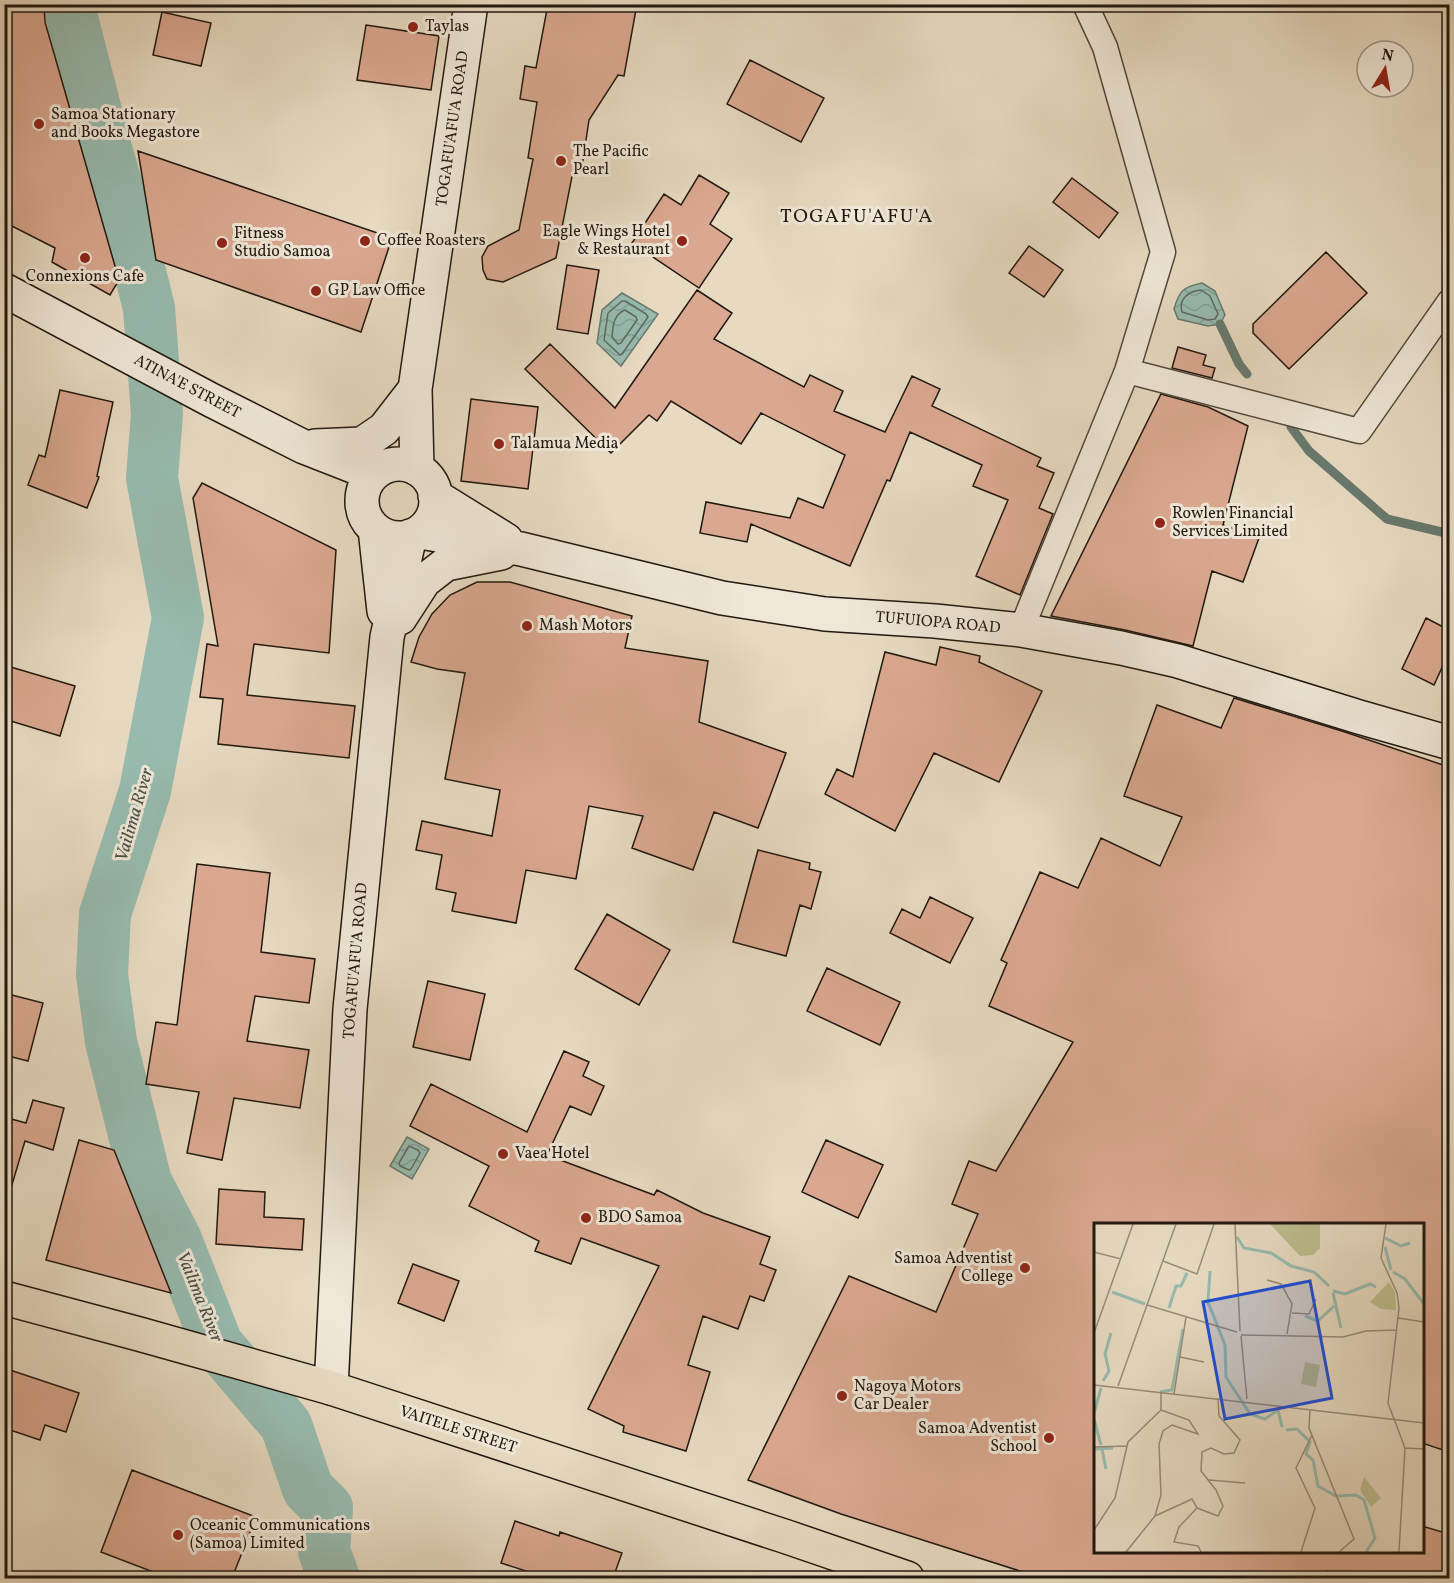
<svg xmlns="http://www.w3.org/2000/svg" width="1454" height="1583" viewBox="0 0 1454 1583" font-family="Vollkorn,serif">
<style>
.water{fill:url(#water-waves);stroke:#687a6f;stroke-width:1.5}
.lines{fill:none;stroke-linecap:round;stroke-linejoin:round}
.shore{stroke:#5c6a60;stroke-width:1.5}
.stream{stroke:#687a6f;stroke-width:9}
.river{stroke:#97bbaf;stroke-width:52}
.building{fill:#daa890;stroke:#211810;stroke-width:1.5}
.street-casing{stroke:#52483c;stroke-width:27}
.secondary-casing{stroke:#211810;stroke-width:36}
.primary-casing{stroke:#211810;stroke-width:36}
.street{stroke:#efe7d7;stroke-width:24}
.secondary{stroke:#efe7d7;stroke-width:33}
.primary{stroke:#e7dac1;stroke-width:33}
.poi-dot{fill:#8f2418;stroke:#efe7d7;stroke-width:2}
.labels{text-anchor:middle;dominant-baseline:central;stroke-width:6;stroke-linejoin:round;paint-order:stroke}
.poi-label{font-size:16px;fill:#211810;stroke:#efe7d7;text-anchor:start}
.street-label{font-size:16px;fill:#211810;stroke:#efe7d7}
.water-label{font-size:18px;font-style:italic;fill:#4a5148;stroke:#efe7d7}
.quarter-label{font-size:20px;letter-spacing:1.5px;fill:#211810;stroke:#efe7d7}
.inset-river{fill:none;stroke:#97bbaf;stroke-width:3}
.inset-road{fill:none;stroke:#988c7a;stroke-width:1.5}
.view{fill:#1d4ed8;fill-opacity:0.15;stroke:#1d4ed8;stroke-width:3}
.inset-edge{fill:none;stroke:#211810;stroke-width:3}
</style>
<defs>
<pattern id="water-waves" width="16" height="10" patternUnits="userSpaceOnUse" patternTransform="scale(1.5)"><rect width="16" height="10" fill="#97bbaf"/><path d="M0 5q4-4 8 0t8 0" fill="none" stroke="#82a096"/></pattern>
</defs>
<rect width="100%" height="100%" fill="#e7dac1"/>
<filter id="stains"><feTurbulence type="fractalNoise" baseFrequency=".00333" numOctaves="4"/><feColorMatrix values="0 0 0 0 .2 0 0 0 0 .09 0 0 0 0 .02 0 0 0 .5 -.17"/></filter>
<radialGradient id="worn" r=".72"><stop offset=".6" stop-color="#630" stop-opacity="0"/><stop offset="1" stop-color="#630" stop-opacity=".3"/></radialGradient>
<path class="water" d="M1202 283 1215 291 1225 315 1220 324 1208 326 1178 319 1174 309C1179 291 1183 287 1202 283Z
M622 293 658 314 621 366 597 343 602 310Z
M407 1137 429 1149 412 1179 390 1166Z"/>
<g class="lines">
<path class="shore" d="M1201 290 1210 296 1218 314 1215 319 1208 320 1182 312C1178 299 1189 291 1201 290Z
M622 301H625L646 314 648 317 622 354 620 355 604 340 608 313Z
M625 310 636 317 637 320 621 343 618 344 612 337C613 326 613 315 625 310Z
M409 1146 418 1150 420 1153 411 1169 409 1170 400 1166 399 1163Z"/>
<path class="stream" d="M1220 324 1239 364 1247 374
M1291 427 1309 451 1387 519 1450 534"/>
<path class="river" d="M72 4 71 14 102 135 129 228 149 308 157 414 152 478 178 618 145 791 105 914 102 974 111 1042 146 1182 176 1240 217 1344 286 1425 308 1489 327 1508 324 1551 334 1578"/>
</g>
<path class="building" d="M4 4H44L45 22 119 280 110 295 52 262 55 248 4 222Z
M548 4H637L624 76 618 75 589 120 582 167 574 166 556 258 503 282 487 279 483 270 482 257 488 246 519 230 533 159 528 158 537 102 520 99 525 66 536 68Z
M162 12 211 23 201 66 153 55Z
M366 25 439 36 431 90 357 80Z
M750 60 824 98 801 142 727 104Z
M138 151 392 238 361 332 156 260Z
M699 175 729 193 710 224 732 239 699 288 632 243 664 194 681 205Z
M1072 178 1118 213 1099 238 1053 202Z
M1029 246 1063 270 1044 297 1009 273Z
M1326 252 1367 293 1289 369 1253 333V324Z
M567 265 599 270 588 334 557 329Z
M697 290 732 313 714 339 804 387 810 375 843 391 834 411 885 432 912 376 940 389 932 406 1041 458 1037 466 1054 473 1039 508 1053 514 1020 595 976 576 1008 500 973 486 982 465 910 432 890 481 887 480 850 566 751 524 747 542 700 533 706 502 790 518 798 498 823 508 845 455 761 413 741 444 671 401 657 421 649 415 611 453 525 369 550 344 615 408Z
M1178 347 1206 355 1203 365 1215 368 1212 378 1172 368Z
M60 390 113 402 97 476 99 477 87 508 28 485 39 455 45 457Z
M1161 394 1208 407 1248 426 1223 525 1259 538 1243 582 1212 571 1193 646 1125 630 1051 616Z
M471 399 538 407 528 489 461 481Z
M202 483 336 550 329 653 254 644 247 695 355 706 349 758 218 744 223 699 200 697 207 644 218 646 193 498Z
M477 582H510L632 616 625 648 708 661 699 722 786 753 758 828 714 812 693 870 632 848 643 816 589 806 576 879 526 870 516 923 452 911 456 893 436 889 442 855 416 850 422 821 492 836 500 790 445 779 465 673 437 669 411 662 419 637 432 614 450 595Z
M1426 618 1449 630V652L1434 685 1402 669Z
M940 647 980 656 979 662 1042 691 999 782 934 753 895 831 825 794 837 769 853 777 885 652 936 665Z
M4 665 75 686 60 736 4 719Z
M1234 698 1345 732 1449 767V1452L1422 1443V1224H1095V1551H1422V1526L1449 1534V1578H1349L1327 1571 1324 1578H1042L841 1514 748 1480 849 1276 936 1312 978 1214 952 1204 969 1161 996 1171 1073 1042 989 1006 1007 963 1001 960 1040 872 1078 888 1101 838 1160 866 1182 817 1124 796 1157 705 1221 728Z
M758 850 810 863 809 869 821 872 811 909 800 905 786 956 733 942Z
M197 864 270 873 261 952 315 959 309 1003 255 996 247 1041 309 1050 300 1108 234 1098 222 1160 187 1153 199 1092 146 1084 156 1022 177 1025Z
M930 897 973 918 950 963 890 933 902 909 920 918Z
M607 914 670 950 639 1005 575 969Z
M827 968 900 1002 880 1045 807 1011Z
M428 981 485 994 470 1060 413 1047Z
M4 993 43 1003 28 1061 4 1055Z
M564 1051 589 1062 583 1076 604 1086 591 1115 570 1106 547 1155 654 1195 657 1190 703 1213 770 1237 760 1264 776 1270 764 1301 750 1296 738 1329 703 1316 688 1365 710 1372 686 1451 623 1432 624 1426 588 1409 659 1266 581 1238 571 1264 535 1251 539 1241 469 1206 489 1166 410 1126 431 1084 527 1132Z
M33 1100 64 1108 53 1150 25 1141 11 1188 4 1187V1117L26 1123Z
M79 1140 114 1150 171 1293 46 1260Z
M826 1140 883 1165 858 1218 802 1192Z
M219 1189 265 1192 264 1217 304 1219 302 1250 216 1244Z
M413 1264 459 1281 444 1321 398 1303Z
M4 1368 79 1393 66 1432 45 1425 40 1440 4 1428Z
M132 1470 256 1517 232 1578H169L101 1552Z
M515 1521 559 1536 560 1532 622 1553 613 1578H548L501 1563Z"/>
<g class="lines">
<g class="street-casing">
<path id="street" d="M1127 371 1359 431 1450 301
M1021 630 1127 371 1163 252 1105 47 1085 4"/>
</g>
<g class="secondary-casing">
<path id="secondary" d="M4 290 211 400 304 447 373 474
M315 446 362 444 384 429 415 389
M362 501a37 37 0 1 1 74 0a37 37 0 1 1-74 0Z
M417 469 415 389 471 4
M435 496 506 540
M375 529 384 611
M420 532 521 549 722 598 825 614 935 621 1021 630 1121 648 1178 661 1359 717 1450 743
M400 618 424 581 446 564 501 553
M331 1388 350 1009 387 637 410 536"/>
</g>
<g class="primary-casing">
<path id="primary" d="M4 1298 139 1334 331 1388 784 1536 907 1578"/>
</g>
<use href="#street" class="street"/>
<use href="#secondary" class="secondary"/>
<use href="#primary" class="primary"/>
</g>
<g class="poi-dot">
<circle cx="413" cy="27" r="6"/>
<circle cx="39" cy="124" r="6"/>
<circle cx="561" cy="161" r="6"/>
<circle cx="365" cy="241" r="6"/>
<circle cx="682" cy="241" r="6"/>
<circle cx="222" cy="243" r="6"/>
<circle cx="85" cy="258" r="6"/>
<circle cx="316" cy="291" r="6"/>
<circle cx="499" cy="444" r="6"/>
<circle cx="1160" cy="523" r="6"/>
<circle cx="527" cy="626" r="6"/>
<circle cx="503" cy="1154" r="6"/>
<circle cx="586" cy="1218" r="6"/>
<circle cx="1025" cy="1268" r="6"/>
<circle cx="842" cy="1396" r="6"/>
<circle cx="1049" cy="1438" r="6"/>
<circle cx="178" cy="1535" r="6"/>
</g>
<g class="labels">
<g class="poi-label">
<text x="425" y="27">Taylas</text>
<text x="51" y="115">Samoa Stationary<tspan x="51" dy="18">and Books Megastore</tspan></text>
<text x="573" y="152">The Pacific<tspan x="573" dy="18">Pearl</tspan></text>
<text x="670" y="232" text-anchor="end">Eagle Wings Hotel<tspan x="670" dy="18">&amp; Restaurant</tspan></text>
<text x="234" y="234">Fitness<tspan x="234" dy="18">Studio Samoa</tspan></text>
<text x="377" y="241">Coffee Roasters</text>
<text x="85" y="277" text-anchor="middle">Connexions Cafe</text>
<text x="328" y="291">GP Law Office</text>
<text x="511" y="444">Talamua Media</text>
<text x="1172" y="514">Rowlen Financial<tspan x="1172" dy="18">Services Limited</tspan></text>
<text x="539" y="626">Mash Motors</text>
<text x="515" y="1154">Vaea Hotel</text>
<text x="598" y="1218">BDO Samoa</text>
<text x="1013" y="1259" text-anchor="end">Samoa Adventist<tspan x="1013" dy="18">College</tspan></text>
<text x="854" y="1387">Nagoya Motors<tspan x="854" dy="18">Car Dealer</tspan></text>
<text x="1037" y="1429" text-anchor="end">Samoa Adventist<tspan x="1037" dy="18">School</tspan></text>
<text x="190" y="1526">Oceanic Communications<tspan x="190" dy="18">(Samoa) Limited</tspan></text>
</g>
<g class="street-label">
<text transform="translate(453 129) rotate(-82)">TOGAFU'AFU'A ROAD</text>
<text transform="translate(187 387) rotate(28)">ATINA'E STREET</text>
<text transform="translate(938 623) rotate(5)">TUFUIOPA ROAD</text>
<text transform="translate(356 961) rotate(-85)">TOGAFU'AFU'A ROAD</text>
<text transform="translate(458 1430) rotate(18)">VAITELE STREET</text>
</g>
<g class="water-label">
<text transform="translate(135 815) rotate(-74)">Vailima River</text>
<text transform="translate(199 1297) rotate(68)">Vailima River</text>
</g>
<g class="quarter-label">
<text x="857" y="217">TOGAFU'AFU'A</text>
</g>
</g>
<g transform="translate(1094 1223)">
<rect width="330" height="330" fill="#e7dac1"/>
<path d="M295 59 301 69 302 87 287 86 276 79Z" fill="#bdbd8e"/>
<path d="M176 1H226V25L219 32 206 33ZM211 139 226 142 222 164 207 161Z" fill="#bdbd8e"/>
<path d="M270 254 287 275 277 284 266 267Z" fill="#bdbd8e"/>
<path class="inset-river" d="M143 14 150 25 177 30 197 43 220 49 235 63M291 15 307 23 316 20M291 24 297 47M116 48 114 79 131 122 132 154 156 191 171 196 184 187 188 204M299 49 311 56 330 81M239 68 251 71 276 61 282 64M18 69 51 81M239 70 247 105M75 85 82 63H87L93 50M211 93 224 98 240 83M9 158 15 148 11 131 17 110M66 169 78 167 89 106M0 190 7 165M0 196 7 222M192 207 203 206 216 219 212 231 219 237 224 263 242 273 262 272 270 277 281 315 272 329M0 226 19 225M8 226 12 246"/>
<path class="inset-road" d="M141 1 146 108M292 1 287 35 303 70 305 85 294 180 311 225 305 329M0 29 27 36M69 38 103 51 120 1M173 57 187 61 198 81 193 111M53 82 143 109M198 90 215 91 222 76M304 95 330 99M0 110 39 1M147 112 249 114 272 108 302 107M147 113 153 176M86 134 110 139M0 162 330 200M24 163 82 1M80 171 92 94M216 186 215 205 260 316 245 329M0 224 33 223M311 225 330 226M115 257 151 260M103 285 124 293 129 283 122 267 107 248 108 229 117 225 130 231 140 230 146 217 125 193 124 175M61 293 98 276 103 285 85 304 80 319 104 323 107 329M0 307 21 275 34 219 67 187V170M32 329 61 293 67 272 65 221 69 208 78 202 104 211 95 197 67 187M207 329 221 285 202 245 218 212"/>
<path class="view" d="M216 58 238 175 131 196 109 79Z"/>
<rect width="330" height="330" class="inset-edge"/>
</g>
<rect width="1454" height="1583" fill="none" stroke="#e7dac1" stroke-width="24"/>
<rect x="6" y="6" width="1442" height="1571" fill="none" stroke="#211810" stroke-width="3"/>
<rect x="12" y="12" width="1430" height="1559" fill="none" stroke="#211810" stroke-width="1.5"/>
<g transform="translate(1385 69) rotate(11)"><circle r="28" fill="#efe7d7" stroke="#9d9487" stroke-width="1.5"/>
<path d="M0-4.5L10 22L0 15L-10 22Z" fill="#8f2418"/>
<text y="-9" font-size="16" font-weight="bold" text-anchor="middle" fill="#211810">N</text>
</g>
<rect width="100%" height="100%" filter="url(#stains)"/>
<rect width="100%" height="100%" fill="url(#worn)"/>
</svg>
